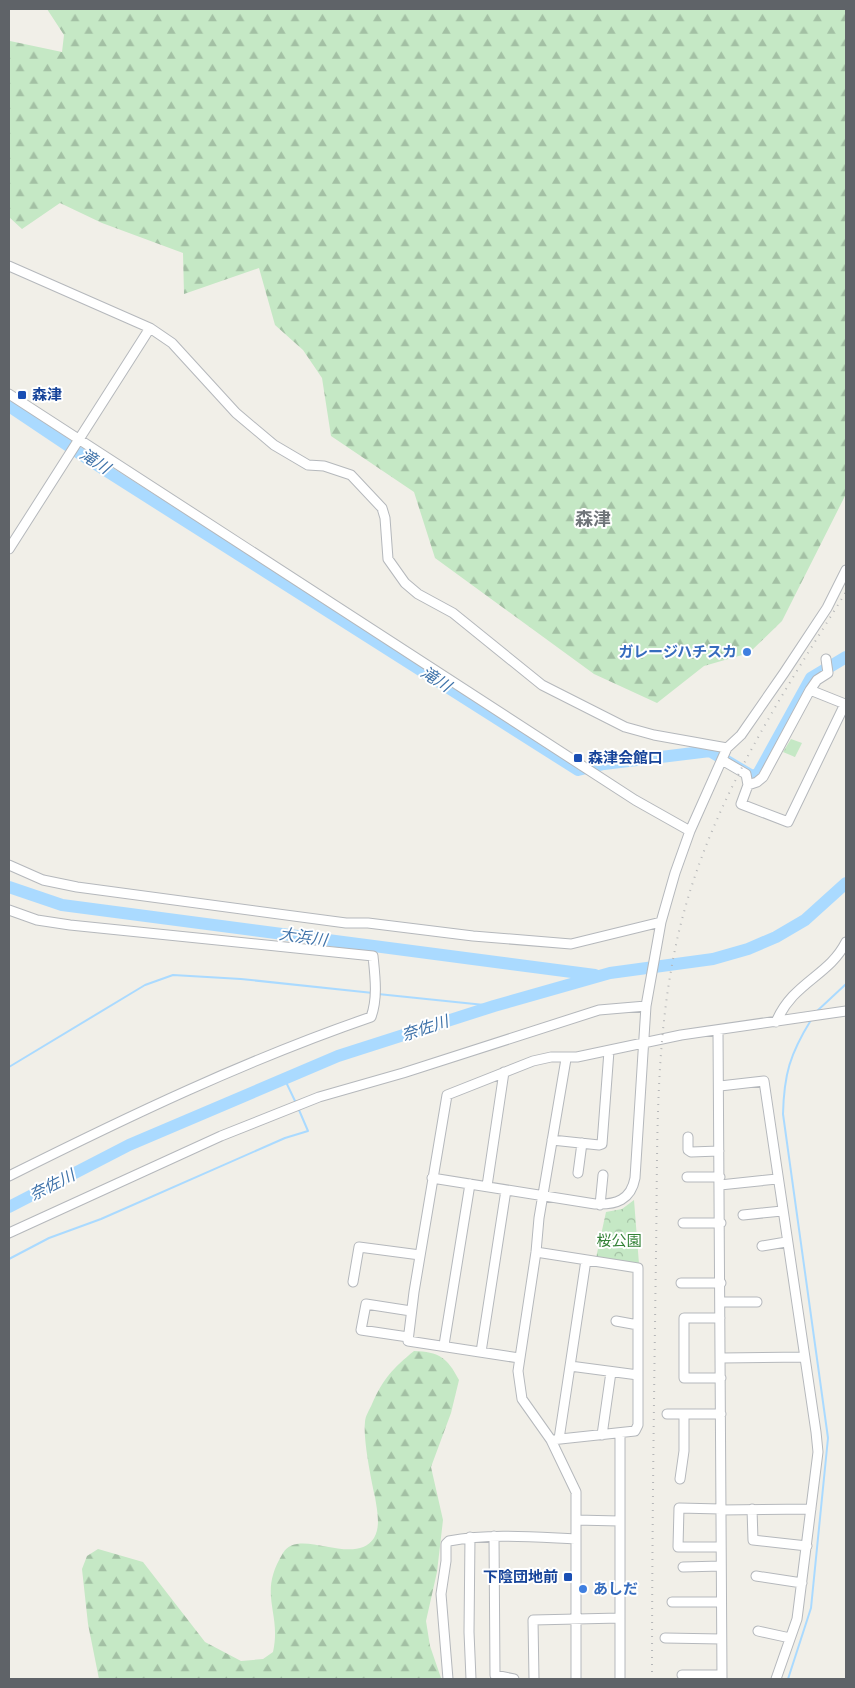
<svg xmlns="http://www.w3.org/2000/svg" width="855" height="1688" viewBox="0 0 855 1688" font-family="Karla,'Noto Sans JP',sans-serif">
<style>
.forest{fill:url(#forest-firs)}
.park{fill:url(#park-crowns)}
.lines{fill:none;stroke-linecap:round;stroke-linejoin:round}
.stream{stroke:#aadaff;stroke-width:2}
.river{stroke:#aadaff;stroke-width:12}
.minor-casing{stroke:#b5b8bc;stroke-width:11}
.minor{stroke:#fff;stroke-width:9}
.rail{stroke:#b6b7b8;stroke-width:2;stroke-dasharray:1 6;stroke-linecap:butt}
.transit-dot{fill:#1a4fb4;stroke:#fff;stroke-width:2}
.shop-dot{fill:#3f7fe0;stroke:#fff;stroke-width:2}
.labels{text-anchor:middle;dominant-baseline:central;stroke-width:4;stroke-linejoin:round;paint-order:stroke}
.transit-label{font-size:15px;font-weight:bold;fill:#164399;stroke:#fff;text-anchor:start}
.shop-label{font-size:15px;font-weight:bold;fill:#366cbe;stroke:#fff;text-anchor:end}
.park-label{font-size:15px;fill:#348238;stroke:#fff}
.water-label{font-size:16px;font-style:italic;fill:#4174aa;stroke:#fff}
.quarter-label{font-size:18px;font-weight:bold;fill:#70757a;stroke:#fff}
</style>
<defs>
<pattern id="forest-firs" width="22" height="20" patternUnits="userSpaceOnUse" patternTransform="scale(1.25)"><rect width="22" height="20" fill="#c5e8c5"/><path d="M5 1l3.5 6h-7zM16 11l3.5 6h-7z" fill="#a3c0a4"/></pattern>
<pattern id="park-crowns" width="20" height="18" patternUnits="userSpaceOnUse" patternTransform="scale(1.25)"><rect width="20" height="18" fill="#c5e8c5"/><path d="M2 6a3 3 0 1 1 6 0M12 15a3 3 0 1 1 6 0" fill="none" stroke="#a3c0a4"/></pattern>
</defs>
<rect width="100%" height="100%" fill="#f1efe8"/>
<path class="forest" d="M47 9H846V494L782 621 749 653 704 666 657 703 594 674 435 558 414 492 331 436 322 378 303 350 275 325 259 268 184 294 183 253 102 223 60 203 22 229 9 217V47L10 41 62 52 64 35Z
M414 1351C439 1352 447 1357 459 1380L451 1413 431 1467 443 1520 437 1572 426 1621 430 1646 441 1678 444 1679H99L88 1624 82 1569 87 1556 98 1549 143 1562 205 1642 241 1661 263 1659 273 1652C282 1612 257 1595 283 1553 299 1526 354 1568 374 1538 381 1526 377 1510 375 1497 371 1479 363 1439 365 1422 365 1416 370 1409 372 1404 383 1379 393 1368 414 1351Z"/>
<path class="park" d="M791 739 802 743 795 757 783 752Z
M634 1200 639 1264 596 1258 606 1212 622 1209Z"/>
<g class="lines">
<path class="stream" d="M378 994 494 1006
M816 1012 846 984
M9 1067 145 985 173 975 241 979 373 993
M285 1080 296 1103
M9 1259 49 1238 101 1219 285 1138 308 1131 299 1110
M9 1382V1389
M788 1679 811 1608 828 1438 783 1114C784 1074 790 1054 811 1020"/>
<path class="river" d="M9 406 94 463 578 770 604 764 710 751 752 776 758 774 811 678 846 657
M9 887 62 905 595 975
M9 1207 129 1145 338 1056 494 1006 610 973 713 959 748 949 776 937 805 920 846 883"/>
<g class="minor-casing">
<path id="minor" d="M9 266 150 328 172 343 236 413 274 445 308 465 324 466 351 475 382 508 385 518 388 559 405 583 418 594 453 613 542 685 625 727 654 735 727 748
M9 394 635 800 690 831
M9 549 150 328
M722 760 746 774 748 785 741 804 788 822 845 704 810 690
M748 785 757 782 763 777 810 690 817 680 828 673 826 659
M9 865 43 880 77 887 346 923H368L473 936 571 944 661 922
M9 910 37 920 70 925 373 956C375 976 378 998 371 1017 246 1060 127 1117 9 1176
M776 1022C793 982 829 976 846 942
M718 1031 722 1679
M566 1059 539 1218 536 1252 518 1371 522 1399 551 1440 576 1492V1679
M720 1086 764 1081 816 1432 818 1452 797 1619 776 1679
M688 1137V1150L691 1152 719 1151
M552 1140 599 1145 602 1144 609 1051
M578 1173 582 1143
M687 1177H720
M432 1178 595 1204C616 1205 631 1200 635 1178L646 1006 661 922 675 873 690 831 727 748 741 735 784 673 827 608 846 570
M720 1185 777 1179
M487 1186 504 1072
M600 1205 603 1175
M743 1215 782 1211
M683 1223H721
M9 1233 221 1136 319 1097 403 1073 599 1010 646 1006
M762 1246 786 1242
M536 1252 638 1268V1425L635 1431 551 1440
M353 1282 359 1247 420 1255
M681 1283H721
M720 1302H757
M720 1318H684V1378H721
M616 1321 638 1325
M408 1337 361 1330 366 1304 411 1311
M444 1345 470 1184
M481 1352 506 1190
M519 1358 408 1341 414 1292 447 1095 533 1061 551 1057H577L681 1035 846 1011
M722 1358 805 1357
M570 1366 638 1375
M667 1414H684
M602 1435 611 1372
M559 1439 586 1260
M680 1479 684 1451V1414H721
M752 1509 753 1540 807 1546
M721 1510 811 1509
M576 1520 619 1521
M494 1536 495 1675 514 1679
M470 1537 469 1632 471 1679
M721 1547H678L679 1508 721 1509
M683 1567 721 1566
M756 1576 802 1583
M672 1602H721
M758 1631 790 1638
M665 1638 721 1639
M682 1675H722
M448 1679 441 1594 446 1561V1544L449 1541C491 1533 533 1537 575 1539
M534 1679 533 1620 620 1618
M620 1679V1434"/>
</g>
<use href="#minor" class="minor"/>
<path class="rail" d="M652 1679C652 1537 654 1395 656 1253 658 1134 653 1014 688 898 721 787 785 690 846 592"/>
</g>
<g class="transit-dot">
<rect x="17" y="390" width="10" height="10" rx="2.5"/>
<rect x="573" y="753" width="10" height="10" rx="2.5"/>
<rect x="563" y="1572" width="10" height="10" rx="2.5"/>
</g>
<g class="shop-dot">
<circle cx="747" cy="652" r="5"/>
<circle cx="583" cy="1589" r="5"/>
</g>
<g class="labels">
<g class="transit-label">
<text x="32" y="395">森津</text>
<text x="588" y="758">森津会館口</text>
<text x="558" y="1577" text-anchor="end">下陰団地前</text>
</g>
<g class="shop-label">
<text x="737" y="652">ガレージハチスカ</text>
<text x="593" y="1589" text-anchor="start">あしだ</text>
</g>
<g class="park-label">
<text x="619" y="1241">桜公園</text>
</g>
<g class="water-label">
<text transform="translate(95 461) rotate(33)">滝川</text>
<text transform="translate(436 679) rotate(33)">滝川</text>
<text transform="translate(303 937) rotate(8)">大浜川</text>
<text transform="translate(425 1028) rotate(-18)">奈佐川</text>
<text transform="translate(52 1185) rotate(-27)">奈佐川</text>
</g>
<g class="quarter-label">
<text x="593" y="519">森津</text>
</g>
</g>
<rect width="855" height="1688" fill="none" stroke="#5f6368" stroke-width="20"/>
</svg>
